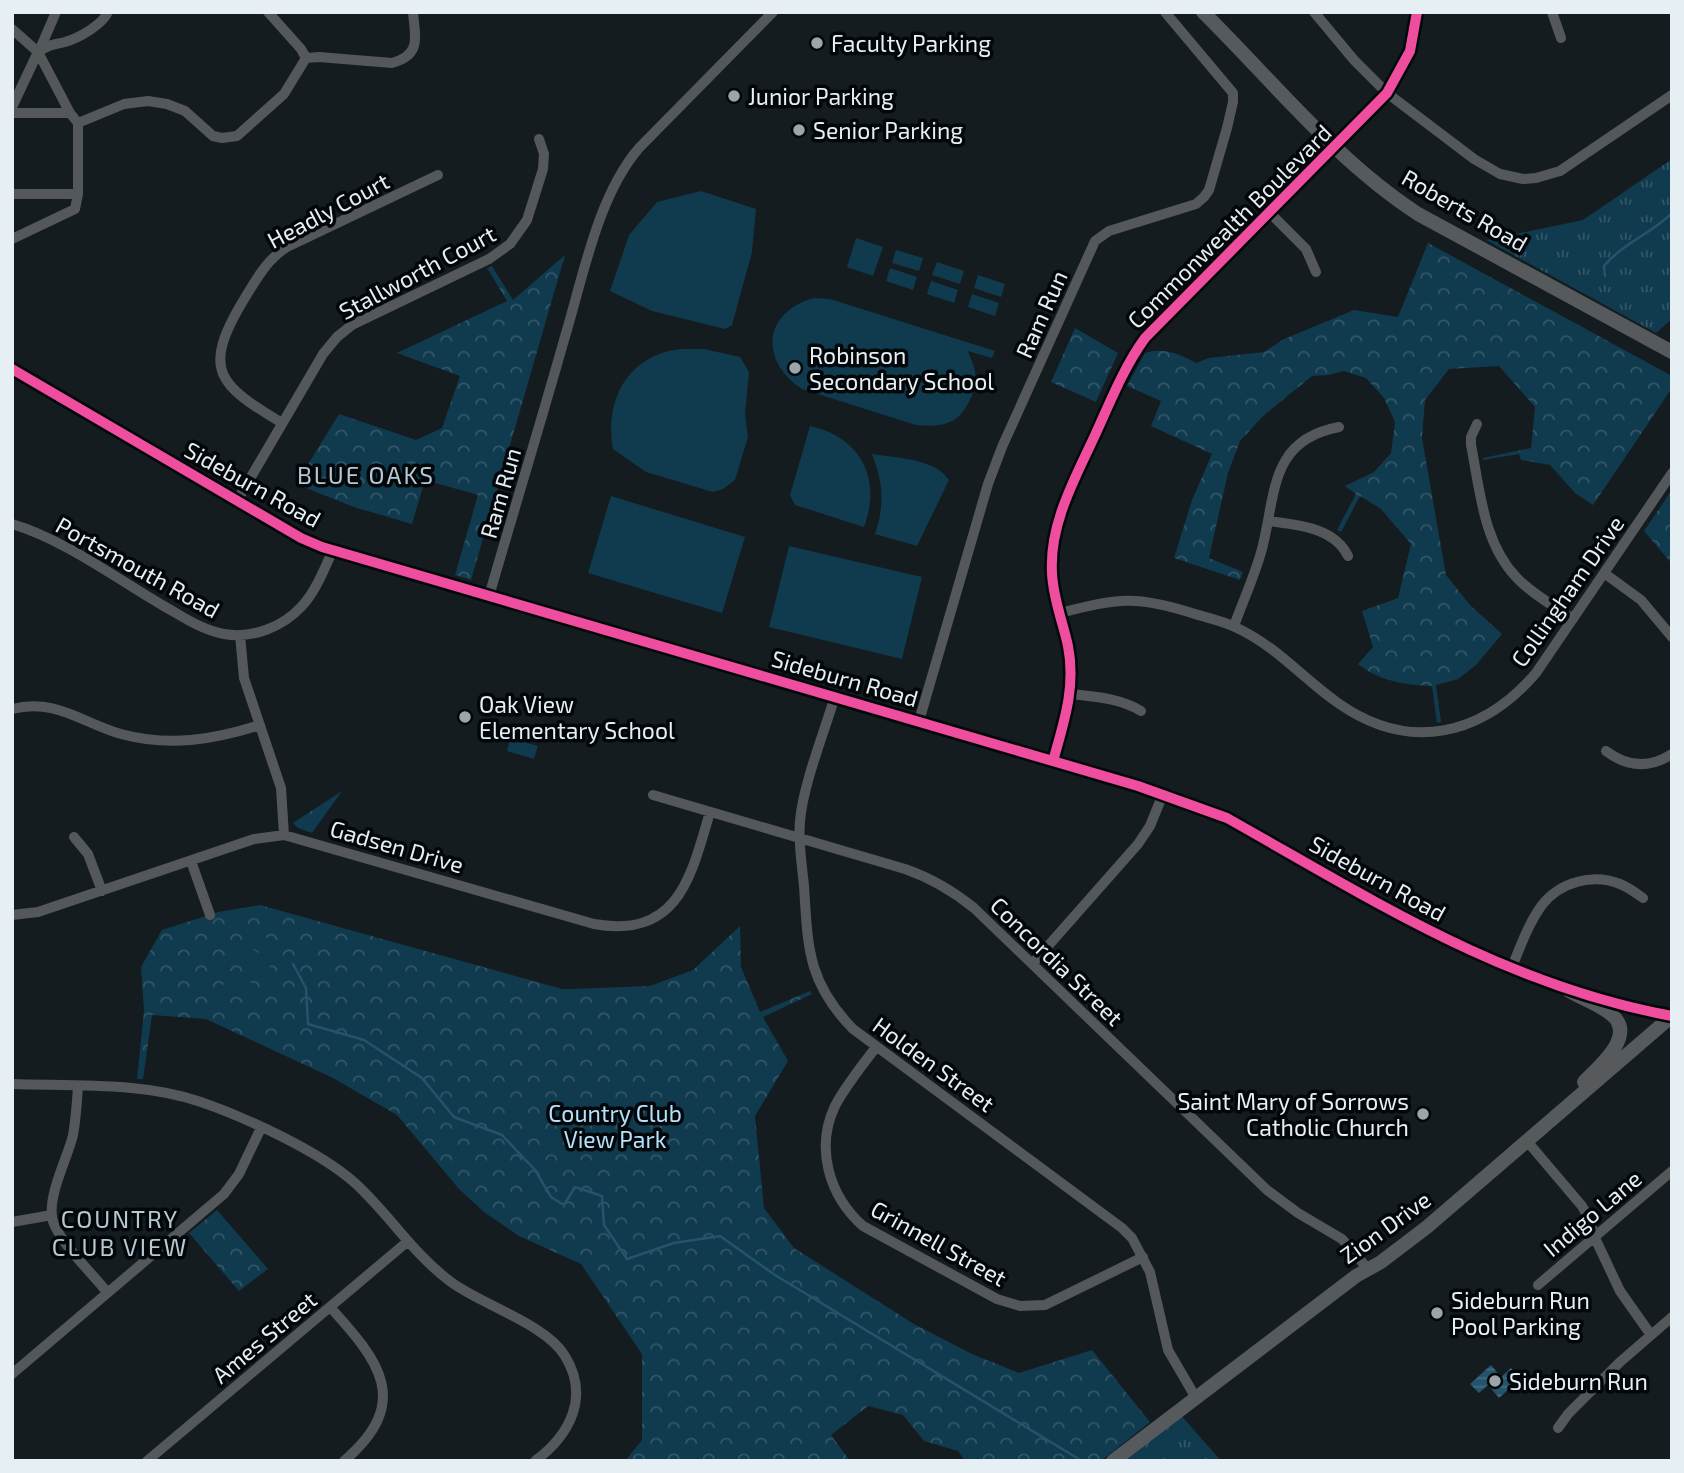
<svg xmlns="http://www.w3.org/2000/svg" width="1684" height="1473" viewBox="0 0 1684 1473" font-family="'Exo 2',sans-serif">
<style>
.grass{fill:url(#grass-tufts)}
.forest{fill:url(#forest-crowns)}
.pitch{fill:#103a4e}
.water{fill:url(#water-rules)}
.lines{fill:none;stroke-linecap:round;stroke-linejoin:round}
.stream{stroke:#23546c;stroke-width:2.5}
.minor{stroke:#55585a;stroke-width:10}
.tertiary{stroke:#55585a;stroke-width:12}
.secondary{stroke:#565a5c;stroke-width:14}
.cycleway-casing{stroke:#03070a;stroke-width:15}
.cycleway{stroke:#ef4d9e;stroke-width:10}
.poi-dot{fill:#9ca5aa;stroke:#03070a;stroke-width:2.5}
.labels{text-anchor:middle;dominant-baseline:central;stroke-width:7;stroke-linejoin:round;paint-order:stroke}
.poi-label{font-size:23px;fill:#e5eff4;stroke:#03070a;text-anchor:start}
.street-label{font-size:23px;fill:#e5eff4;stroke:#03070a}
.park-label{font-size:23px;fill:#b4e1fb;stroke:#03070a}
.neighbourhood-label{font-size:24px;letter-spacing:2px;fill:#b6c9d3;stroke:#03070a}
</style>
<defs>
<pattern id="grass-tufts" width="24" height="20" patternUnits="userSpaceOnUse" patternTransform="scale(1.75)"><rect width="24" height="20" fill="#103a4e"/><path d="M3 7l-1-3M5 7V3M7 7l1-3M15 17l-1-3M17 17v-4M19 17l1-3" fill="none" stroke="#335768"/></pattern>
<pattern id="forest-crowns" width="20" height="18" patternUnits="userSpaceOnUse" patternTransform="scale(1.75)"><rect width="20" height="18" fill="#103a4e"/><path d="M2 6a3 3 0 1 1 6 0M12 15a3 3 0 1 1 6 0" fill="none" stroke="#335768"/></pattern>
<pattern id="water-rules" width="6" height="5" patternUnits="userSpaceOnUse" patternTransform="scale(1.75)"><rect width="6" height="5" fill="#23546c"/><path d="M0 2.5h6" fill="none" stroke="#436d82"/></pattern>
</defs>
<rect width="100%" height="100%" fill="#141c20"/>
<path class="grass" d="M1672 159V319L1656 333 1486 240 1583 220Z
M1180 1414 1221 1461H1123Z"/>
<path class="forest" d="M1428 243 1672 376V388L1593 505 1575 493 1550 465 1521 460 1519 454 1483 460V458L1531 448 1535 407 1499 366 1449 369 1425 400 1422 438 1446 575 1470 605 1502 634 1476 665 1458 679 1436 685 1441 722 1437 723 1432 686C1405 685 1379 681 1358 664L1373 647 1362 611 1398 598 1411 544 1381 509 1360 496 1341 532 1337 530 1356 494 1345 486 1374 472 1391 453 1395 422 1384 398 1366 378 1344 371 1328 375 1312 376 1263 416 1240 441 1228 473 1209 558 1243 572 1240 580 1174 558 1192 500 1212 454 1151 426 1161 401 1127 386 1145 353C1163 347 1180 354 1196 363L1209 358 1264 352 1284 339 1354 310 1398 317Z
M565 255 471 580 455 575 478 495 425 480 412 524 354 507 296 484 339 414 416 440 442 428 460 376 397 353 507 301 487 268 492 266 513 300Z
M1075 328 1118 353 1096 402 1051 382Z
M1672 490V564L1644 531Z
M342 791 312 833 298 828 293 823Z
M260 905 562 989H572L650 986 693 970 740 926 741 967 760 1012 810 991 812 994 763 1017 788 1061 755 1116 764 1208 794 1248 914 1324 972 1354 1019 1373 1092 1350 1150 1422 1101 1461H965L958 1451 924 1441 903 1415 868 1406 831 1435 850 1461H625L642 1440V1354L581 1264 519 1236 484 1212 459 1189 397 1115 333 1078 206 1019 152 1015 143 1079H137L144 1011 141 967 162 930 218 912Z
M217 1210 268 1269 239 1291 189 1233Z"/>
<path class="pitch" d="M701 191 756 209 752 252 732 325 725 329 652 311 610 291 629 235 657 202Z
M856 238 883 247 873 276 847 267Z
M896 250 923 258 919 271 892 263Z
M937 262 964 271 960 284 932 275Z
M890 268 917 277 913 290 886 281Z
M978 275 1005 284 1001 297 974 288Z
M931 281 958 290 954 303 927 294Z
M972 294 999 303 995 316 968 307Z
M814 298 830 299 995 351 992 358 968 351C970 358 974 365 975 372 978 387 967 412 954 420 942 427 928 426 916 425L802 389C759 361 763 312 814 298Z
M704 349 740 357 749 372 745 414 748 437 735 480 723 489 713 492 646 472 613 449C605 407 622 365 665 352 677 348 691 349 704 349Z
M810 426C861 437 882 479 864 527L795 505 790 495Z
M872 454C895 458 935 458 949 480L917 546 875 534C885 505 883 482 872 454Z
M611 496 745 537 722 613 588 573Z
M789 546 922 577 902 659 769 627Z
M510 738 538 746 534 759 507 751Z
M257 932 282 946 275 958 250 943Z
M248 947 273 961 266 973 241 958Z
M231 971 257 986 248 1002 222 987Z"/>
<path class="water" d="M1491 1365 1501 1377 1511 1368 1520 1379 1499 1398 1488 1385 1479 1393 1470 1384Z"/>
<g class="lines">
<path class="stream" d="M1605 276 1604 266C1623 243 1651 234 1672 213
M293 964 306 988 308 1024 364 1040 422 1078 454 1117 502 1135 535 1170 551 1197 564 1205 575 1187 602 1196 604 1225 627 1259 674 1243 720 1236 775 1275 1082 1461"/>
<path class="minor" d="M1314 12 1354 60 1387 93 1474 159 1500 174 1523 179 1536 178 1560 171 1672 95
M1552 12 1561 38
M12 29 38 52 12 107
M40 49 56 12
M38 52C48 45 53 45 65 42 79 38 102 25 108 12
M38 52 70 113
M306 58 319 57 392 63C422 55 415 37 413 12
M12 113H70L78 123V194
M78 123 124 104 148 101 167 104 185 111 213 136 222 138 237 136 284 94 306 58 301 49 268 12
M12 194H78L75 209 12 239
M1270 213 1306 249 1316 272
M282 423C219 385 201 371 243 301 256 280 266 260 287 247L438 175
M1477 424 1471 437V445C1480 490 1483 542 1516 577 1532 594 1554 606 1573 619
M237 501 323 354 337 337 352 325 489 259 510 244 527 220 543 169 544 154 539 139
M1268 521C1297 525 1334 527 1348 556
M12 524C63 539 116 578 162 605 182 616 201 630 224 634 252 639 283 627 302 606 316 591 324 569 333 550
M1604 573 1641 600 1672 637
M489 596C514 510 540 425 564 340 583 278 597 197 639 148L773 12
M1060 613C1119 598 1136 595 1195 614 1208 618 1223 621 1235 627 1278 647 1301 677 1338 703 1409 753 1482 736 1536 673L1672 473
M1234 626C1243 601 1255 575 1262 549 1276 495 1269 440 1339 427
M240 635 244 678 281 788 284 835
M1071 694C1096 697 1119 698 1141 711
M835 696C824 733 803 785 800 821 798 842 802 865 804 886 808 947 807 982 853 1029L1122 1228 1132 1238 1150 1272 1168 1350 1196 1398
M12 709C56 698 82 723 121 734 169 747 213 740 260 725
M919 721 988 484 1002 447 1095 241 1109 231 1196 204 1204 197 1209 190 1227 128 1233 102V93L1165 12
M1606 751C1627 767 1649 769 1672 754
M653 795 905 869C931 878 953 891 974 908L1267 1190 1298 1213 1342 1239 1368 1269
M74 837 88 854 102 891
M191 861 210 915
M12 915 38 912 254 839 284 835 594 924C679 939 691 876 710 812
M1033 963 1138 844 1150 826 1163 794
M1511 969C1520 948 1528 924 1542 905 1560 882 1593 873 1620 884 1628 887 1636 893 1643 898
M876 1047C862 1066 846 1085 835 1106 815 1148 829 1196 863 1226L997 1299 1020 1306 1045 1305 1143 1257
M12 1084C75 1086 141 1082 201 1102 247 1118 319 1151 355 1183 390 1215 412 1253 451 1282 482 1305 546 1324 565 1356 590 1397 570 1435 535 1461
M78 1086C77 1102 76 1119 73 1135 68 1158 44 1201 54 1224 64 1247 91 1272 107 1292
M1526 1140 1582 1206 1591 1222 1594 1236 1620 1291 1651 1335
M12 1222 52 1215
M1538 1285 1672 1171
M330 1307C379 1361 413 1402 344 1461
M12 1374 224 1194 239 1174 261 1128
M1558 1428 1568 1414 1620 1362 1672 1317
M147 1461 407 1242"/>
<path class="tertiary" d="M12 369 301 538 322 547 1138 786 1227 818C1373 900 1504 985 1672 1016
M1053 761C1064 722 1076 687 1068 646 1063 622 1053 599 1052 573 1049 523 1076 477 1096 433 1111 400 1124 367 1145 338L1387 93 1410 51 1417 12"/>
<path class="secondary" d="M1203 12C1273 81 1335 160 1418 214L1672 352
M1569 991C1583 999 1601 1005 1612 1015 1637 1036 1598 1067 1584 1082
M1113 1461 1356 1276 1381 1262 1427 1227 1672 1016"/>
<g class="cycleway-casing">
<path id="cycleway" d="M12 369 301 538 322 547 1138 786 1227 818C1373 900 1504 985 1672 1016
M1053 761C1064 722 1076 687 1068 646 1063 622 1053 599 1052 573 1049 523 1076 477 1096 433 1111 400 1124 367 1145 338L1387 93 1410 51 1417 12"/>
</g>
<use href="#cycleway" class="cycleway"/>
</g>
<g class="poi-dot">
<circle cx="817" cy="43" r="7"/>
<circle cx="734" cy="96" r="7"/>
<circle cx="799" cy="130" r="7"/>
<circle cx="795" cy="368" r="7"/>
<circle cx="465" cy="717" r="7"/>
<circle cx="1423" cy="1114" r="7"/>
<circle cx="1437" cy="1313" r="7"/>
<circle cx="1495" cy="1381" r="7"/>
</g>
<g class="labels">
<g class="poi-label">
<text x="831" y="43">Faculty Parking</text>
<text x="748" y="96">Junior Parking</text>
<text x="813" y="130">Senior Parking</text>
<text x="809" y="355">Robinson<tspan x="809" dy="26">Secondary School</tspan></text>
<text x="479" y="704">Oak View<tspan x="479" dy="26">Elementary School</tspan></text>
<text x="1409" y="1101" text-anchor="end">Saint Mary of Sorrows<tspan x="1409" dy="26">Catholic Church</tspan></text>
<text x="1451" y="1300">Sideburn Run<tspan x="1451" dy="26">Pool Parking</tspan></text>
<text x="1509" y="1381">Sideburn Run</text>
</g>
<g class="street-label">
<text transform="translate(328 210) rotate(-28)">Headly Court</text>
<text transform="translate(1465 210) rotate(30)">Roberts Road</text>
<text transform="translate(1229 226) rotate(-45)">Commonwealth Boulevard</text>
<text transform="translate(417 272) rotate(-28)">Stallworth Court</text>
<text transform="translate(1041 314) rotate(-66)">Ram Run</text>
<text transform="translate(253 484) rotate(29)">Sideburn Road</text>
<text transform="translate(500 493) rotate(-74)">Ram Run</text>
<text transform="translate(138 567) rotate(29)">Portsmouth Road</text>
<text transform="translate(1567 591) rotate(-55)">Collingham Drive</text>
<text transform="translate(845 678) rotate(16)">Sideburn Road</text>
<text transform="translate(397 846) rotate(16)">Gadsen Drive</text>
<text transform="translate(1378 878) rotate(29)">Sideburn Road</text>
<text transform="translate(1057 961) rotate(44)">Concordia Street</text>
<text transform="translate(934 1064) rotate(36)">Holden Street</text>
<text transform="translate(1592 1213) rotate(-40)">Indigo Lane</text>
<text transform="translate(1385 1227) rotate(-36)">Zion Drive</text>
<text transform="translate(939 1243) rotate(29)">Grinnell Street</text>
<text transform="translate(264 1337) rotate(-40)">Ames Street</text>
</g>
<g class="park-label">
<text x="615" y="1113">Country Club<tspan x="615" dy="26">View Park</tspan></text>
</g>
<g class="neighbourhood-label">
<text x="366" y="474">BLUE OAKS</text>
<text x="120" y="1218">COUNTRY<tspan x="120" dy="28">CLUB VIEW</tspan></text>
</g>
</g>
<rect width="1684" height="1473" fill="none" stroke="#e5eff4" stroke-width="28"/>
</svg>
